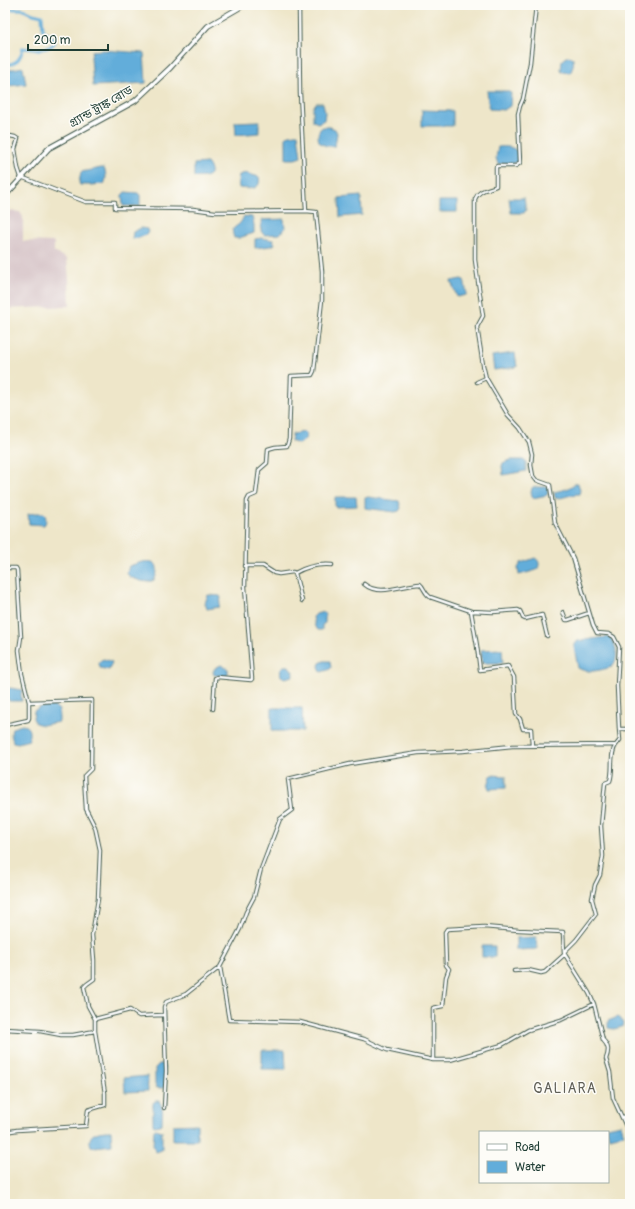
<svg xmlns="http://www.w3.org/2000/svg" width="635" height="1209" viewBox="0 0 635 1209" font-family="Pangolin,'Noto Sans Bengali',sans-serif">
<style>
.industrial{fill:#d2bec2}
.water{fill:#62adda;stroke:#407587}
.lines{fill:none;stroke-linecap:round;stroke-linejoin:round}
.canal{stroke:#62adda;stroke-width:3}
.minor-casing{stroke:#3e564a;stroke-width:4.5}
.trunk-casing{stroke:#3e564a;stroke-width:6}
.minor{stroke:#fff;stroke-width:2.5}
.trunk{stroke:#fff;stroke-width:4}
.labels{text-anchor:middle;dominant-baseline:central;stroke-width:3;stroke-linejoin:round;paint-order:stroke}
.street-label{font-size:12px;fill:#1f3d34;stroke:#fdfcf7}
.quarter-label{font-size:14px;letter-spacing:1px;fill:#5f5f57;stroke:#fdfcf7}
</style>
<rect width="100%" height="100%" fill="#fdfcf7"/>
<filter id="ink" filterUnits="userSpaceOnUse"><feTurbulence type="fractalNoise" baseFrequency=".025" numOctaves="2"/><feDisplacementMap in="SourceGraphic" scale="8" xChannelSelector="R" yChannelSelector="G"/><feConvolveMatrix kernelMatrix="1 2 1 2 8 2 1 2 1" color-interpolation-filters="sRGB"/></filter>
<filter id="wash" filterUnits="userSpaceOnUse"><feTurbulence type="fractalNoise" baseFrequency=".012" numOctaves="4" result="noise"/><feDisplacementMap in="SourceGraphic" scale="16" xChannelSelector="R" yChannelSelector="G"/><feGaussianBlur stdDeviation="0.9" result="paint"/><feColorMatrix in="noise" values="0 0 0 0 0 0 0 0 0 0 0 0 0 0 0 0 0 1.4 0 .05"/><feComposite in="paint" operator="in"/></filter>
<g filter="url(#wash)">
<rect width="100%" height="100%" fill="#eee6c9"/>
<path class="industrial" d="M5 210 20 212 23 217V241L54 242V252L67 259 69 279 70 306 5 309Z"/>
<path class="water" d="M102 50 144 53 146 83 93 86 91 57 92 51Z
M568 56 572 57C575 62 573 68 570 73L563 72 561 70 562 61Z
M23 67 26 84 9 86 7 70Z
M487 91H506L511 93 510 106 504 110 489 109Z
M316 103H323L325 112 324 120 318 123 313 121V108Z
M422 110 453 111V126H422Z
M259 121V133L236 135 235 122Z
M323 127H330L335 129 337 133 335 146H326L320 143C317 138 317 130 323 127Z
M294 134H298L301 157 295 159H286V136Z
M498 147C509 146 521 147 518 161L515 163 498 164 496 158Z
M207 163C217 175 205 179 194 177V164Z
M101 168H104C106 173 107 179 104 184L91 185H80L79 183 81 172Z
M245 173 259 177C262 191 248 189 239 188L238 181 239 175Z
M125 192 138 193 140 195V206H123L122 195Z
M361 196 362 215 340 217 339 198Z
M509 198H524L526 210 524 213H511Z
M439 201H457V212H439Z
M244 216 252 217 254 225V233L239 238H234C230 226 235 229 240 223 242 221 243 218 244 216Z
M284 219 285 228 280 234 264 235 261 231 262 220Z
M141 228 147 229 148 232 146 235 139 238 132 239 133 232Z
M262 238 273 240 275 244 271 246 255 248V239Z
M461 279 464 280 467 294 466 295 457 297 451 281Z
M515 353 517 367 494 370 492 356Z
M304 432 306 434C306 440 303 442 298 444L291 441 292 434Z
M523 460 526 462V471L503 475 502 466 503 463 511 460Z
M576 483H578L580 490 579 494C570 494 563 499 555 498L554 492 567 489Z
M533 487H547L548 492 547 495 533 498 531 493 532 488Z
M335 497H356L357 506 335 507Z
M368 497 399 501 401 508 399 511 395 512 365 508V498Z
M36 513H44C46 516 47 522 44 525L29 524 28 514Z
M535 558C540 561 540 565 537 570L519 575 518 568 521 563Z
M142 562C144 562 149 561 152 562 160 564 157 575 154 580 146 584 138 580 130 577L127 573 129 566Z
M208 595 220 596 221 598 219 607 207 609 205 603Z
M323 612 325 614V623L322 625V630H318L315 627 313 617 316 614Z
M606 637 611 638C617 649 619 657 612 667 601 670 588 674 578 668L574 647V644L578 641Z
M502 649 503 663H482L481 650Z
M104 659 112 662 109 670 100 668 99 663 101 660Z
M324 661H330L331 668 328 670 321 672 319 666 320 663Z
M221 665 228 669V673L227 676 214 675 213 672 215 668Z
M284 666H289L293 672V676L285 678 281 676C280 672 280 669 284 666Z
M10 688 22 690 21 694 22 701H9L5 693 7 690Z
M54 706 59 710V722L43 725 35 723 33 718 34 711 40 707Z
M272 708H302L303 731H272Z
M22 725 27 726 29 731V740L18 743 13 742 11 734 12 728Z
M491 775 506 776V788L489 789 488 786Z
M536 937 537 949 516 950V938Z
M482 946H495V957H482Z
M618 1017 621 1019 623 1024 622 1027 614 1029 608 1028V1021Z
M262 1050H285L286 1069H262Z
M159 1064H163L164 1067 165 1086 164 1088H157L155 1084V1068Z
M147 1076 148 1091 125 1092 124 1078Z
M155 1101H159C164 1108 162 1115 162 1124L155 1126 153 1125V1103Z
M197 1124V1140H173V1125Z
M621 1124 624 1134 609 1137 607 1127Z
M156 1129 162 1131V1150L156 1152 153 1145 154 1130Z
M111 1131 112 1145 94 1147 91 1146C86 1132 101 1131 111 1131Z"/>
<g class="lines">
<path class="canal" d="M5 66C18 62 20 60 23 48 33 49 48 52 55 42L53 38 43 30 42 16 33 14 23 9H11L9 5"/>
</g>
</g>
<g filter="url(#ink)">
<g class="lines">
<g class="minor-casing">
<path id="minor" d="M536 5 530 63 523 99 520 106 518 114 520 163 516 166H497L496 167V186C488 190 479 189 475 199V260L483 316 477 327 483 365 486 378 508 415 520 428 529 442 532 454 531 465 533 476 536 480 550 485 555 523 573 558 593 625 597 633 609 634 614 637 619 647 617 686 619 729H630
M5 135 15 137 18 139 15 149 18 168 21 177 86 202H115V208L193 209 215 212 306 211
M477 382 486 378
M244 566H263L274 573 279 574 293 572 295 573 302 601
M5 568H16L17 570 21 637 19 650 22 674 29 702V718L28 720 5 725
M295 573C307 566 318 564 332 565
M364 584C379 597 402 585 420 584 424 587 424 593 430 597L471 611 477 646 480 670 508 666 514 677 516 714 520 719 523 729H531L532 746
M471 611 493 612 518 610 520 611 523 618 525 619 542 615 547 636
M563 612 566 620H568L589 613
M29 702 92 700V701L91 769 84 776 86 809 95 827 100 850 98 899 92 935 94 960V979L87 984 84 987 88 1006 95 1019
M213 709 215 678 217 677 251 680 252 679 245 587 247 501 249 497 256 494 259 470 267 463 268 449 275 447 287 446 289 439 291 376 312 375 314 371 322 300V271L316 212 306 211 300 93 299 5
M564 952 576 940 596 914 592 899 595 885 600 875 603 856 601 826 605 783 610 781C614 770 609 754 616 745
M514 971 528 970 541 973 545 972 565 954
M594 1004 561 1020 528 1030 502 1045 450 1060H433L387 1050 364 1039 300 1022 229 1020 220 967 240 929 246 912 254 897 261 869 280 819 292 810 288 779 350 764 418 753 463 751 512 746 616 745 620 740 619 729
M5 1029 40 1031 61 1035H73L95 1031 105 1093V1105L88 1110 86 1126 17 1130 5 1132
M95 1031V1019L130 1010 139 1016 163 1015
M433 1060V1008L443 1006 446 977 449 969 446 965 445 932 447 929 484 927 519 930 563 932 564 953 589 993 594 1004 603 1040C609 1046 609 1051 606 1059L610 1072 613 1098 630 1135
M164 1108 166 1071 164 1007 166 1002 186 994 220 967
M622 1117 630 1116"/>
</g>
<g class="trunk-casing">
<path id="trunk" d="M5 196 49 148 135 101 170 68 208 26 244 5"/>
</g>
<use href="#minor" class="minor"/>
<use href="#trunk" class="trunk"/>
</g>
</g>
<g class="labels">
<g class="street-label">
<text transform="translate(101 107) rotate(-30)">গ্র্যান্ড ট্রাঙ্ক রোড</text>
</g>
<g class="quarter-label">
<text x="565" y="1088">GALIARA</text>
</g>
</g>
<rect width="635" height="1209" fill="none" stroke="#fdfcf7" stroke-width="20"/>
<rect x="479" y="1131" width="130" height="52" fill="#fdfcf7" stroke="#a4b0a9"/>
<rect x="487" y="1144" width="20" height="6" fill="#ffffff" stroke="#a4b0a9"/>
<text x="515" y="1151" font-size="12" fill="#1f3d34">Road</text>
<rect x="487" y="1161" width="20" height="12" fill="#62adda" stroke="#a4b0a9"/>
<text x="515" y="1171" font-size="12" fill="#1f3d34">Water</text>
<path d="M28 44v6h80v-6" fill="none" stroke="#1f3d34" stroke-width="2"/>
<text x="34" y="44" font-size="12" fill="#1f3d34" stroke="#fdfcf7" stroke-width="3" paint-order="stroke">200 m</text>
</svg>
